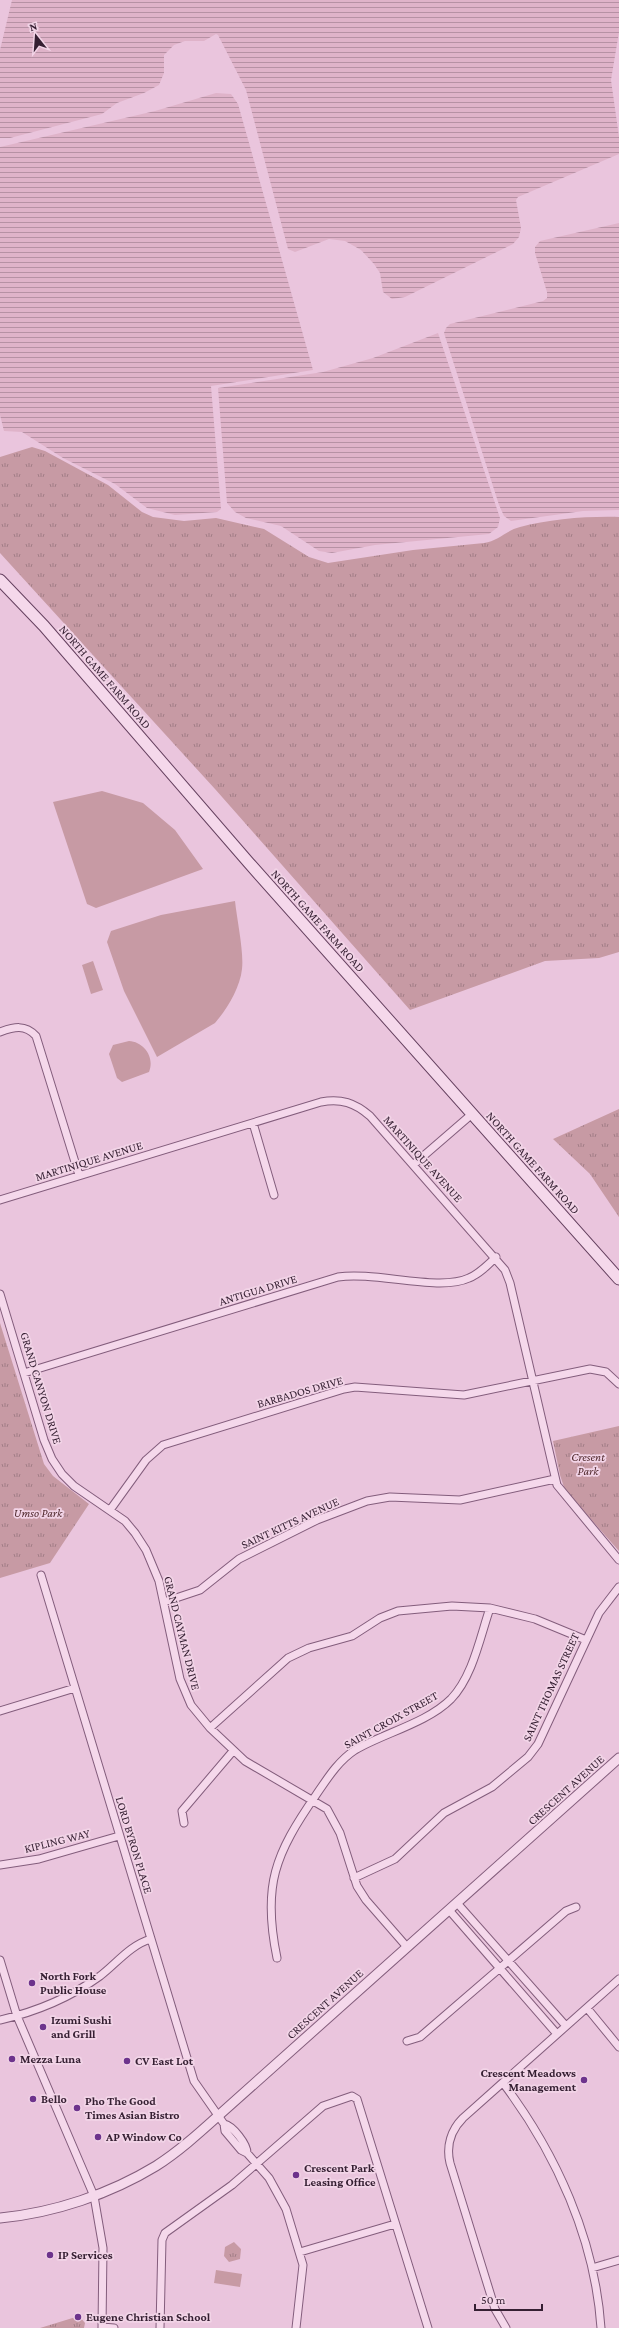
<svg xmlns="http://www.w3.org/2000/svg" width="619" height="2328" viewBox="0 0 619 2328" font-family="'Crimson Pro',serif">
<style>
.farmland{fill:url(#farmland-rules)}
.grass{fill:url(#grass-tufts)}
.pitch{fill:#c79aa4}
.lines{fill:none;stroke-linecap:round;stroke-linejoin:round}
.minor-casing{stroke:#835d7c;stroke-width:9}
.tertiary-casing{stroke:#835d7c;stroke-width:11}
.secondary-casing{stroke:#65405f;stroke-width:13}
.minor{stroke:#f5d8eb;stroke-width:7}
.tertiary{stroke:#f5d8eb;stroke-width:9}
.secondary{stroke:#f5d8eb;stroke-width:11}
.poi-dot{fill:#6d338c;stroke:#f2d4e7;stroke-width:1.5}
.labels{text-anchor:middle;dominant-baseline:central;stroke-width:3.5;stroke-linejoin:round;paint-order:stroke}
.street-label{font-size:12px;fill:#351f32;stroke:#f2d4e7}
.park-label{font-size:12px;font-style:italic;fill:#4f282c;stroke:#f2d4e7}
.poi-label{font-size:12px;font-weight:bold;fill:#351f32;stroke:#f2d4e7;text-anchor:start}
</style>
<defs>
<pattern id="farmland-rules" width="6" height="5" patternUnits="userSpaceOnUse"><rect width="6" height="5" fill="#dfb3c9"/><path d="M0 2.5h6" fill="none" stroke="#b691a4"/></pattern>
<pattern id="grass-tufts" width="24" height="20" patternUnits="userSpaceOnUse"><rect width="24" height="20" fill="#c79aa4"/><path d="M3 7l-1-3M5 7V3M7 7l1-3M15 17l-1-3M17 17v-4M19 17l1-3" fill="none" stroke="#a27d86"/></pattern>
</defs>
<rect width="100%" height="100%" fill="#eac5dd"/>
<path class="farmland" d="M12 0H619V32L611 80 619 137V154L518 197 516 200 521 228 519 237 513 244 405 297 392 299 383 292 380 273 374 264 361 250 345 241 329 239 295 252 288 249 246 90 218 35 216 34 204 41H185L174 45 164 55V73L159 85 144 93 117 103 102 114 10 138H0V50Z
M216 93 231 94 238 104 313 370 211 386 221 509 217 512 175 515 147 508 115 484 63 458 22 432 4 431 0 415V147L155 111Z
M619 223V510L583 511 511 521 504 516 499 505 444 333 446 328 450 324 543 301 547 298V292L535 253V247L540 241Z
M438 333 500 518 498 527 489 534 375 545 332 553 319 551 281 526 246 518 235 512 227 503 218 388 323 372 373 358Z"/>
<path class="grass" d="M32 447 45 451 108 485 142 512 153 517 184 521 216 518 264 529 309 557 328 563 413 550 484 543C498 541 507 530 520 527 549 519 589 516 619 517V952L599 958 545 961 410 1010 215 789 0 553V457Z
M619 1109V1217L590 1174 553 1139Z
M0 1323 44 1464 53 1476 89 1504 50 1563 0 1578Z
M619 1426V1551L565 1490 560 1475 553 1441Z
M234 2242 241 2249 240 2259 229 2262 224 2256 225 2247Z
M79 2316 85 2323 84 2328H40Z"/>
<path class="pitch" d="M102 791 143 803 175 830 203 869 96 908 87 904 53 802Z
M235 901C237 920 244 952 242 969 240 988 227 1009 215 1023L157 1057 124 991 107 942 111 931 161 915Z
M93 961 103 990 91 994 82 965Z
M129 1041C144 1042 155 1057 149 1072L122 1082 117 1078 109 1054 113 1045Z
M216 2270 242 2274 240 2287 214 2283Z"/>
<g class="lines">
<g class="minor-casing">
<path id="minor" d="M0 1032C14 1027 25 1024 36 1036L79 1175
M253 1123 274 1195
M413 1165 472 1114
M0 1200 321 1102C341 1098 355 1103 370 1116L505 1270 510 1283 557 1485 619 1560
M0 1294 44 1440 52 1459 62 1474 74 1486 125 1521 135 1533 146 1550 159 1581 180 1679 191 1705 210 1728 245 1761 327 1809 340 1833 357 1886 366 1900 407 1947
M24 1373 338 1277C375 1271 439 1292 469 1278 479 1274 488 1265 496 1257
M110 1510 146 1460 163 1445 344 1389 355 1387 464 1395 590 1369 606 1372 619 1384
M41 1575 194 2081 224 2124 225 2131 241 2150 247 2153 269 2178 286 2209 303 2265 296 2328
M164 1602 200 1590 239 1559 317 1520 367 1501 390 1497 460 1500 555 1479
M0 1711 75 1688
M210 1728 288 1658 309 1648 352 1636 380 1618 398 1611 452 1606 490 1608 535 1619 586 1640
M184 1823 182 1811 233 1751
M0 1865 39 1859 119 1836
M354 1878 395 1859 444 1813 492 1787 528 1757 538 1744 599 1613 619 1587
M457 1903 566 2026
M449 1910 557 2034
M277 1958C262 1886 275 1854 316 1795 327 1779 338 1761 355 1750 384 1733 427 1723 451 1699 473 1676 480 1637 490 1608
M0 1960 17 2016 94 2196 103 2248 102 2328
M587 2008 619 2047
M0 2020C35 2012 71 1997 100 1976 117 1963 130 1945 151 1939
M407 2041 420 2037 566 1911 576 1907
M503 2083C556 2153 595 2239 601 2328
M224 2124C233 2126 247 2144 247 2153
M300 2252 395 2224
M592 2268 619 2260
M102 2327 114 2328
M160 2328 162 2240 165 2233 232 2185 323 2106 352 2096 357 2099 428 2328
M506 2328 495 2309 450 2163C446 2146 451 2130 463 2118L619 1979"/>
</g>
<g class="tertiary-casing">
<path id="tertiary" d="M0 2218C54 2213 110 2194 156 2166 178 2152 198 2134 218 2116L619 1758"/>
</g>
<g class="secondary-casing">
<path id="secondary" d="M0 580 44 626 249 863 619 1279"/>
</g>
<use href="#minor" class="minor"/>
<use href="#tertiary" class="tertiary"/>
<use href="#secondary" class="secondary"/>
</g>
<g class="poi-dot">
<circle cx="32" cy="1983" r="4"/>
<circle cx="43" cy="2027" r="4"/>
<circle cx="12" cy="2059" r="4"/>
<circle cx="127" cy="2061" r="4"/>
<circle cx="584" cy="2080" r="4"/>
<circle cx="33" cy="2099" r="4"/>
<circle cx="77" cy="2108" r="4"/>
<circle cx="98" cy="2137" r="4"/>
<circle cx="296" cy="2175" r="4"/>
<circle cx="50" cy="2255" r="4"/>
<circle cx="78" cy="2317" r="4"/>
</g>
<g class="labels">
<g class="street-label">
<text transform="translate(105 677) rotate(49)">NORTH GAME FARM ROAD</text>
<text transform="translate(318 921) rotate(48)">NORTH GAME FARM ROAD</text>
<text transform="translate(423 1159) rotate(48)">MARTINIQUE AVENUE</text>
<text transform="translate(89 1161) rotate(-17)">MARTINIQUE AVENUE</text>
<text transform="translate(533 1163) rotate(48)">NORTH GAME FARM ROAD</text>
<text transform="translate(258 1290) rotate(-17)">ANTIGUA DRIVE</text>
<text transform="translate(41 1388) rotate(73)">GRAND CANYON DRIVE</text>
<text transform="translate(300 1392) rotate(-16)">BARBADOS DRIVE</text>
<text transform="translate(290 1523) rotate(-25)">SAINT KITTS AVENUE</text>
<text transform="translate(182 1633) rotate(76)">GRAND CAYMAN DRIVE</text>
<text transform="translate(551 1687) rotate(-65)">SAINT THOMAS STREET</text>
<text transform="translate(391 1720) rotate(-29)">SAINT CROIX STREET</text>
<text transform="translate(566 1790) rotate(-42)">CRESCENT AVENUE</text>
<text transform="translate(57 1841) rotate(-14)">KIPLING WAY</text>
<text transform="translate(134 1845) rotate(73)">LORD BYRON PLACE</text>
<text transform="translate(325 2004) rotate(-42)">CRESCENT AVENUE</text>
</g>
<g class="park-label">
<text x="588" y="1457">Cresent<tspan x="588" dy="14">Park</tspan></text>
<text x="38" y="1513">Umso Park</text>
</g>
<g class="poi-label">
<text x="40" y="1976">North Fork<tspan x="40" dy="14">Public House</tspan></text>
<text x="51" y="2020">Izumi Sushi<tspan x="51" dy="14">and Grill</tspan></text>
<text x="20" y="2059">Mezza Luna</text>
<text x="135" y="2061">CV East Lot</text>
<text x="576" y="2073" text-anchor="end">Crescent Meadows<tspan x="576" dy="14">Management</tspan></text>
<text x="41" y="2099">Bello</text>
<text x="85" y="2101">Pho The Good<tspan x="85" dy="14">Times Asian Bistro</tspan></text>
<text x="106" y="2137">AP Window Co</text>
<text x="304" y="2168">Crescent Park<tspan x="304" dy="14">Leasing Office</tspan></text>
<text x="58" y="2255">IP Services</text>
<text x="86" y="2317">Eugene Christian School</text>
</g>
</g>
<g transform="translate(36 36) rotate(343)" stroke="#f2d4e7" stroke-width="3" paint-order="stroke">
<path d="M0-3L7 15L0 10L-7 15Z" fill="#351f32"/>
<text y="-6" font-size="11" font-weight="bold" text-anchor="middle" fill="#351f32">N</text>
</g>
<path d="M475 2304v6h67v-6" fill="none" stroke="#351f32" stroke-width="2"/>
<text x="481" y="2304" font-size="12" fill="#351f32" stroke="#f2d4e7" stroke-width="3" paint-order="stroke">50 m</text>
</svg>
